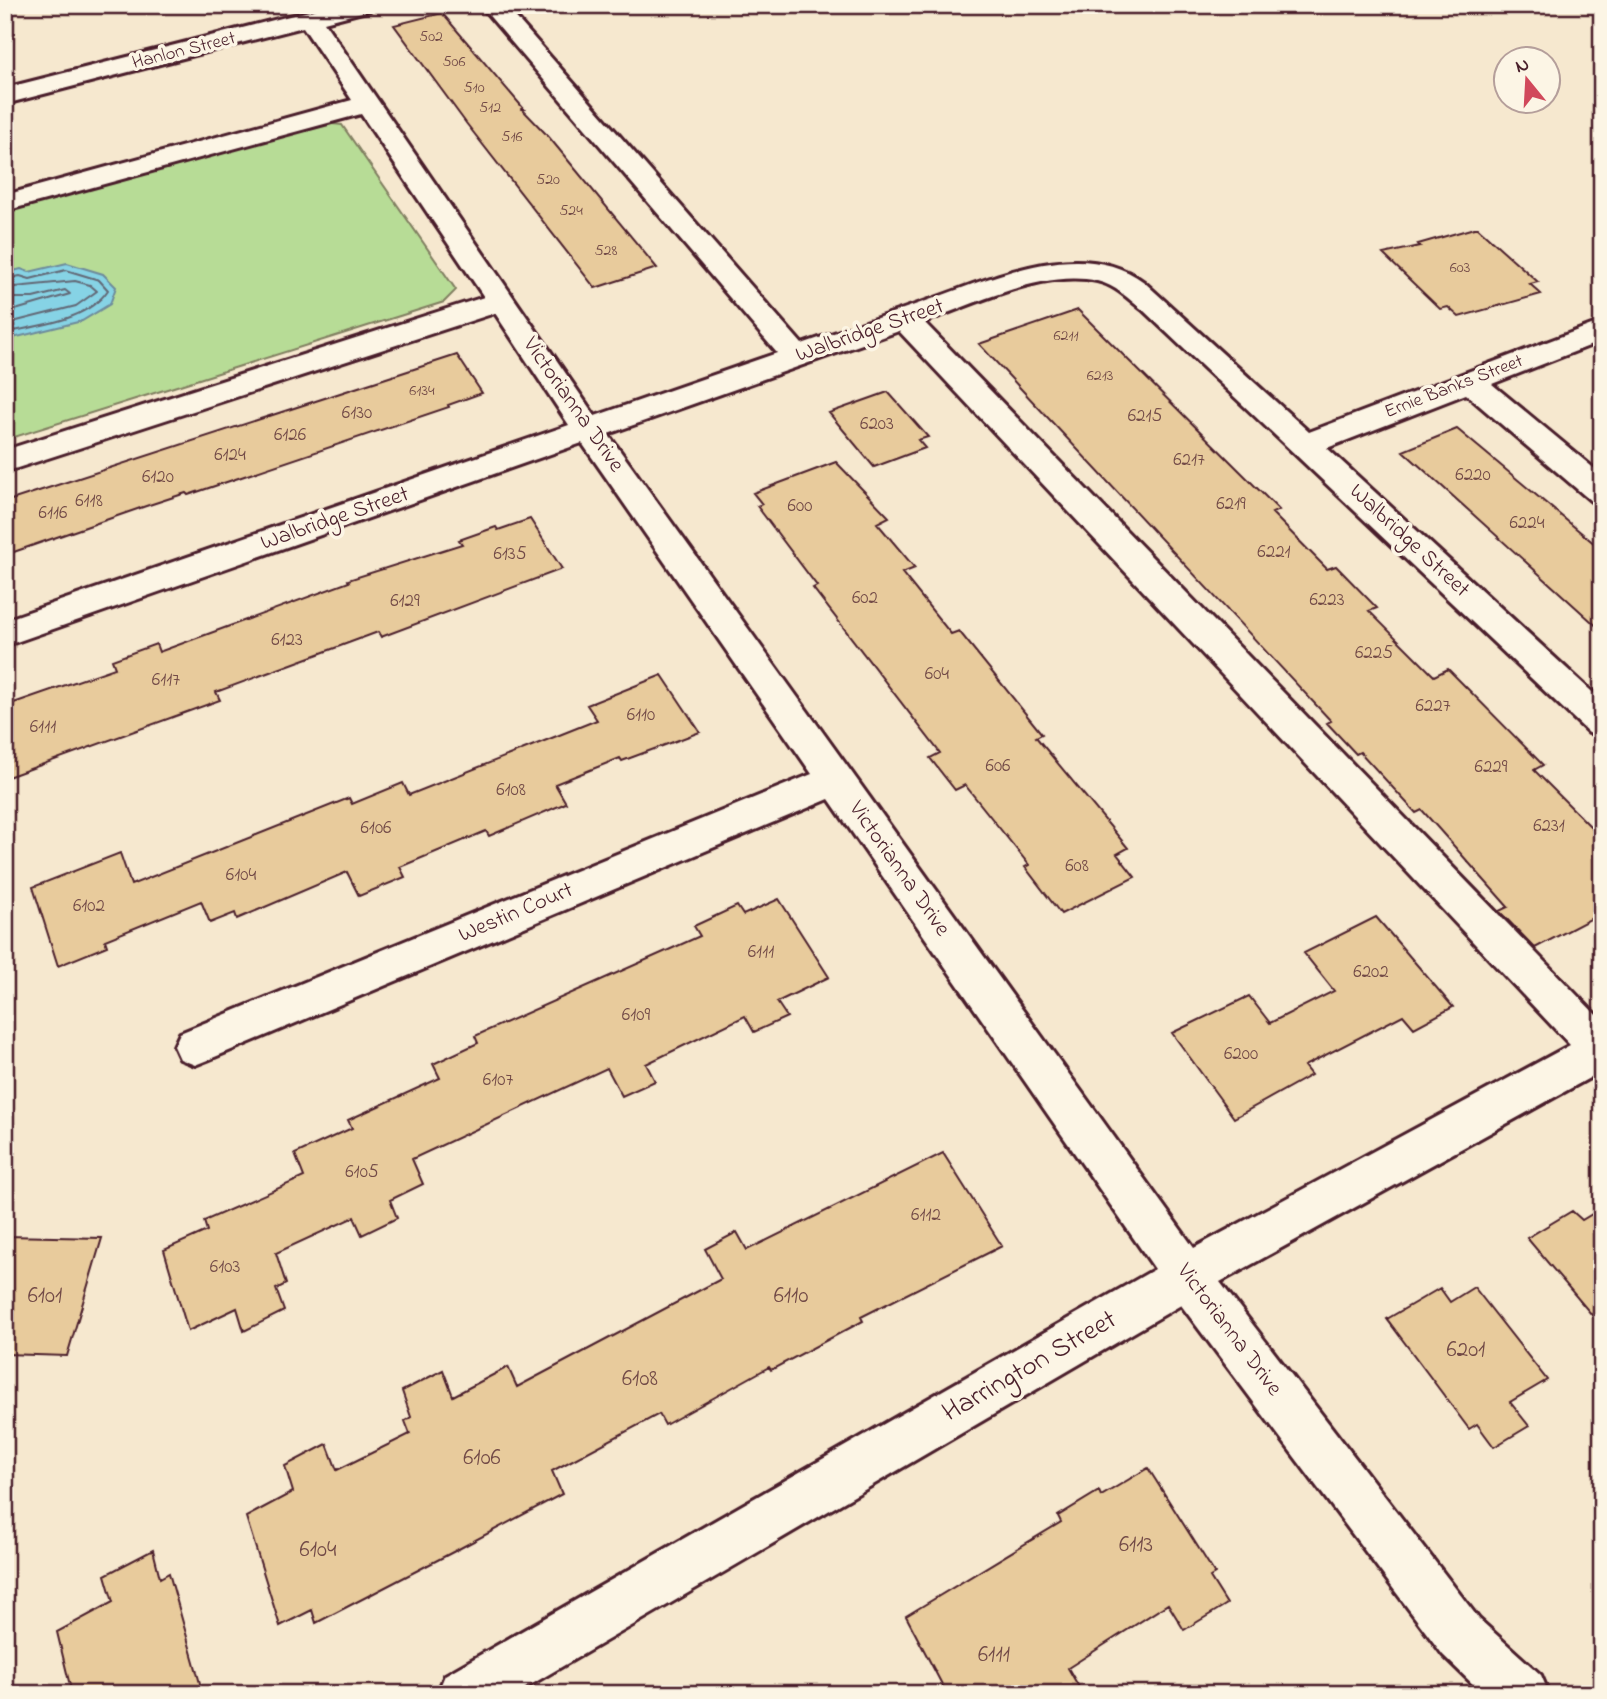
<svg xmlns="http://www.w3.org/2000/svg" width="1607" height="1699" viewBox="0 0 1607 1699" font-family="'Indie Flower',sans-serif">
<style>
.green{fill:#b7dc96;stroke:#807e60;stroke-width:2}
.water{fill:#86d3e5;stroke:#6e8b9b;stroke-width:2}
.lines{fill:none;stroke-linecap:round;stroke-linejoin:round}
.shore{stroke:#626775;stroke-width:2}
.building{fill:#e8cb9c;stroke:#4a1f2b;stroke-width:2}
.minor-casing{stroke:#4a1f2b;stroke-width:6}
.minor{fill:#fcf5e5;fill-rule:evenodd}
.labels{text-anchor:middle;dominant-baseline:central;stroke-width:7;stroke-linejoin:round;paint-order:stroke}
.far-number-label{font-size:16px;fill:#724a47}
.far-street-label{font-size:19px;fill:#4a1f2b;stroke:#fcf5e5}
.number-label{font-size:19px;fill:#724a47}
.street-label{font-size:23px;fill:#4a1f2b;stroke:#fcf5e5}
.near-number-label{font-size:23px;fill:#724a47}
.near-street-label{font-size:28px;fill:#4a1f2b;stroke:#fcf5e5}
</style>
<rect width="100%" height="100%" fill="#f6e8cf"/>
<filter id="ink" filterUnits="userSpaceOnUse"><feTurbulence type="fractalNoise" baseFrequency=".0143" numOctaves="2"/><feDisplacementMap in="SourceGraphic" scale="14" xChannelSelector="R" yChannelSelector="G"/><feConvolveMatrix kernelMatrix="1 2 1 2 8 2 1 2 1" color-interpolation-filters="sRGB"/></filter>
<g filter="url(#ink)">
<path class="green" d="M323 123 342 125 456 290 444 302 5 440V212Z"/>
<path class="water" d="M67 263 103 274 116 287 110 304 82 321 5 340V273L21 269 29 272Z"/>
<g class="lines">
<path class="shore" d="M5 279 20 276 30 279 66 270 99 280 108 290C87 321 39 325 5 333
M5 288 75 281 90 285 97 291 76 306 5 324
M5 298H33L65 290 70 294 5 313"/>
</g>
<path class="building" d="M442 13 524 109H522L548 136 657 268 595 288 466 123 394 25Z
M1474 228H1478L1538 282 1530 284 1541 294 1459 317 1448 307 1440 309 1383 254 1420 246 1418 244Z
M1078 310 1279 510 1272 513 1327 569 1336 566 1377 608 1369 611 1434 676 1448 669 1543 765 1534 770 1602 838V913L1535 948 1499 911 1508 907 1422 810 1416 813 1360 752 1356 754 1327 723 1331 721 979 344Z
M457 355 482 393 448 405 449 407 188 495 186 493 146 506 5 555V502Z
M888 392 928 437 918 440 925 448 874 467 829 413Z
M1457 429 1602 550V631L1403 451Z
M836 462 889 517 877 523 915 568 902 573 951 634 959 631 1042 734 1036 737 1128 848 1117 854 1135 877 1061 914 1025 867 1029 865 965 785 955 790 930 758 940 753 813 588 817 586 757 506 762 504 753 493Z
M530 519 562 569 381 637 378 632 216 692 220 700 5 778V706L115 668 112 660 156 644 159 652 349 582 348 580 462 544 459 540 496 527 498 530Z
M662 675 700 732 622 761 620 758 555 784 566 803 489 836 486 831 400 867 405 877 359 896 347 872 237 919 235 913 210 923 201 901 105 940 107 946 58 966 33 887 120 853 131 885 349 798 352 804 403 783 409 795 597 720 587 705Z
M779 899 829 977 777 1002 787 1017 754 1032 745 1016 646 1064 655 1081 622 1096 607 1068 412 1159 423 1184 390 1200 397 1218 362 1235 354 1217 276 1253 286 1284 276 1289 284 1311 244 1331 237 1308 188 1331 164 1250 207 1231 204 1221 304 1177 295 1154 352 1128 348 1120 440 1078 433 1064 478 1043 475 1036 700 936 694 926 737 906 743 915Z
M1376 917 1453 1007 1414 1028 1403 1015 1304 1066 1311 1075 1234 1118 1172 1033 1249 996 1270 1023 1334 991 1304 953Z
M943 1153 1002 1246 861 1317 863 1321 771 1370 769 1367 665 1425 659 1414 552 1471 562 1494 453 1552 316 1623 312 1610 280 1626 246 1517 293 1492 285 1466 327 1444 337 1470 410 1434 405 1421 411 1417 402 1391 443 1370 453 1396 508 1367 517 1387 721 1279 705 1249 737 1232 747 1250Z
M1602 1208V1327L1527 1238 1572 1211 1582 1220Z
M5 1236 102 1238 67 1356 5 1354Z
M1474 1287 1547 1380 1510 1402 1529 1426 1494 1447 1477 1424 1469 1429 1387 1319 1440 1288 1450 1302Z
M1148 1468 1215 1574 1210 1577 1227 1604 1184 1630 1168 1604 1068 1668 1083 1694H947L906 1616 1061 1522 1058 1516 1099 1491 1101 1496Z
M153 1550 160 1578 169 1573 203 1694H72L57 1632 113 1602 105 1575Z"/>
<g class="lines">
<g class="minor-casing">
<path id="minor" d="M333 5H374L370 10 324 22 595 416 777 353 480 5H505L802 344C844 329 887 315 929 300 993 278 1082 235 1144 282L1309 432 1602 321V341L1492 384 1602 475V504L1591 501 1466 394 1327 448 1602 701V737L1589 733 1143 310C1128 299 1116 285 1097 281 1045 269 974 304 924 322L1602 1021V1071L1220 1282 1479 1619 1541 1675 1549 1694H1483L1443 1655 1181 1305 515 1694H437L445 1675 1155 1269 829 799 210 1059 195 1065 180 1059 174 1046 180 1033 812 774 582 443 5 646V620L569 425 495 313 5 472V450L484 297 361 114 5 211V195L352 100 303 27 5 104V88ZM899 331 1570 1045 1194 1248 608 434Z"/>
</g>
<use href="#minor" class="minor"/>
</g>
</g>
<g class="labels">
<g class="far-number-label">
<text x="431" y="37">502</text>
<text x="454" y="62">506</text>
<text x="474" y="88">510</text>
<text x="490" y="108">512</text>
<text x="512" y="137">516</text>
<text x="548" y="180">520</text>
<text x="571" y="211">524</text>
<text x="606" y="251">528</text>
<text x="1460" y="268">603</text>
<text x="1066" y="336">6211</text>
<text x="1100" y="376">6213</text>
<text x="422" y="391">6134</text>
</g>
<g class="far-street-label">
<text transform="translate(184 51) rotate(-14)">Hanlon Street</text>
<text transform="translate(1454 387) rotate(-21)">Ernie Banks Street</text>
</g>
<g class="number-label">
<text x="357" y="413">6130</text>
<text x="1145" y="416">6215</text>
<text x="877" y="424">6203</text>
<text x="290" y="435">6126</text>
<text x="230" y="455">6124</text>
<text x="1189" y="460">6217</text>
<text x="1473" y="475">6220</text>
<text x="158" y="477">6120</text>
<text x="89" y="501">6118</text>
<text x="1231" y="504">6219</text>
<text x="800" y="506">600</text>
<text x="53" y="513">6116</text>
<text x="1527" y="523">6224</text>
<text x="1274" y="552">6221</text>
<text x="510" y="554">6135</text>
<text x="865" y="598">602</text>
<text x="1327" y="600">6223</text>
<text x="405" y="601">6129</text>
<text x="287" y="640">6123</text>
<text x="1374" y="653">6225</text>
<text x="937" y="674">604</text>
<text x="166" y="680">6117</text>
<text x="1433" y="706">6227</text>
<text x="641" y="715">6110</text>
<text x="43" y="727">6111</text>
<text x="998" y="766">606</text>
<text x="1491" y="767">6229</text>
<text x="511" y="790">6108</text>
<text x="1549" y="826">6231</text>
<text x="376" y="828">6106</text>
<text x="1077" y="866">608</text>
<text x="241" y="875">6104</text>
<text x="89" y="906">6102</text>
<text x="761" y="952">6111</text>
<text x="1371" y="972">6202</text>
<text x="636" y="1015">6109</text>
<text x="1241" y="1054">6200</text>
<text x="498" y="1080">6107</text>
<text x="362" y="1172">6105</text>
<text x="926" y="1215">6112</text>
<text x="225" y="1267">6103</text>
</g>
<g class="street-label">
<text transform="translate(870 331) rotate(-19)">Walbridge Street</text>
<text transform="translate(573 405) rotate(55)">Victorianna Drive</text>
<text transform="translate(335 519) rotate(-19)">Walbridge Street</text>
<text transform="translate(1409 541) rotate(43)">Walbridge Street</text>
<text transform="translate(899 869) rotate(55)">Victorianna Drive</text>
<text transform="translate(516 913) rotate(-23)">Westin Court</text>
<text transform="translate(1229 1330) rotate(53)">Victorianna Drive</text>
</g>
<g class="near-number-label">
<text x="45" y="1296">6101</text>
<text x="791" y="1296">6110</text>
<text x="1466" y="1350">6201</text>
<text x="640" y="1379">6108</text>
<text x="482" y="1458">6106</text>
<text x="1136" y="1545">6113</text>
<text x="318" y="1550">6104</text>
<text x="994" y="1655">6111</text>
</g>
<g class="near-street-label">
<text transform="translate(1030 1367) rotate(-30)">Harrington Street</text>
</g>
</g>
<rect width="1607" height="1699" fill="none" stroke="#fcf5e5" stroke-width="28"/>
<rect x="14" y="14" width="1579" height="1671" fill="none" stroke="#4a1f2b" stroke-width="2.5" filter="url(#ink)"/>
<g transform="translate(1527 80) rotate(342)"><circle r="33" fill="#fcf5e5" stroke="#b59f9b" stroke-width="2"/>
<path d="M0-5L12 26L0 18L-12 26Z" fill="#d1495b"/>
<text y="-10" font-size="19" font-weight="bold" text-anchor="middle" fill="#4a1f2b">N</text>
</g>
</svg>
